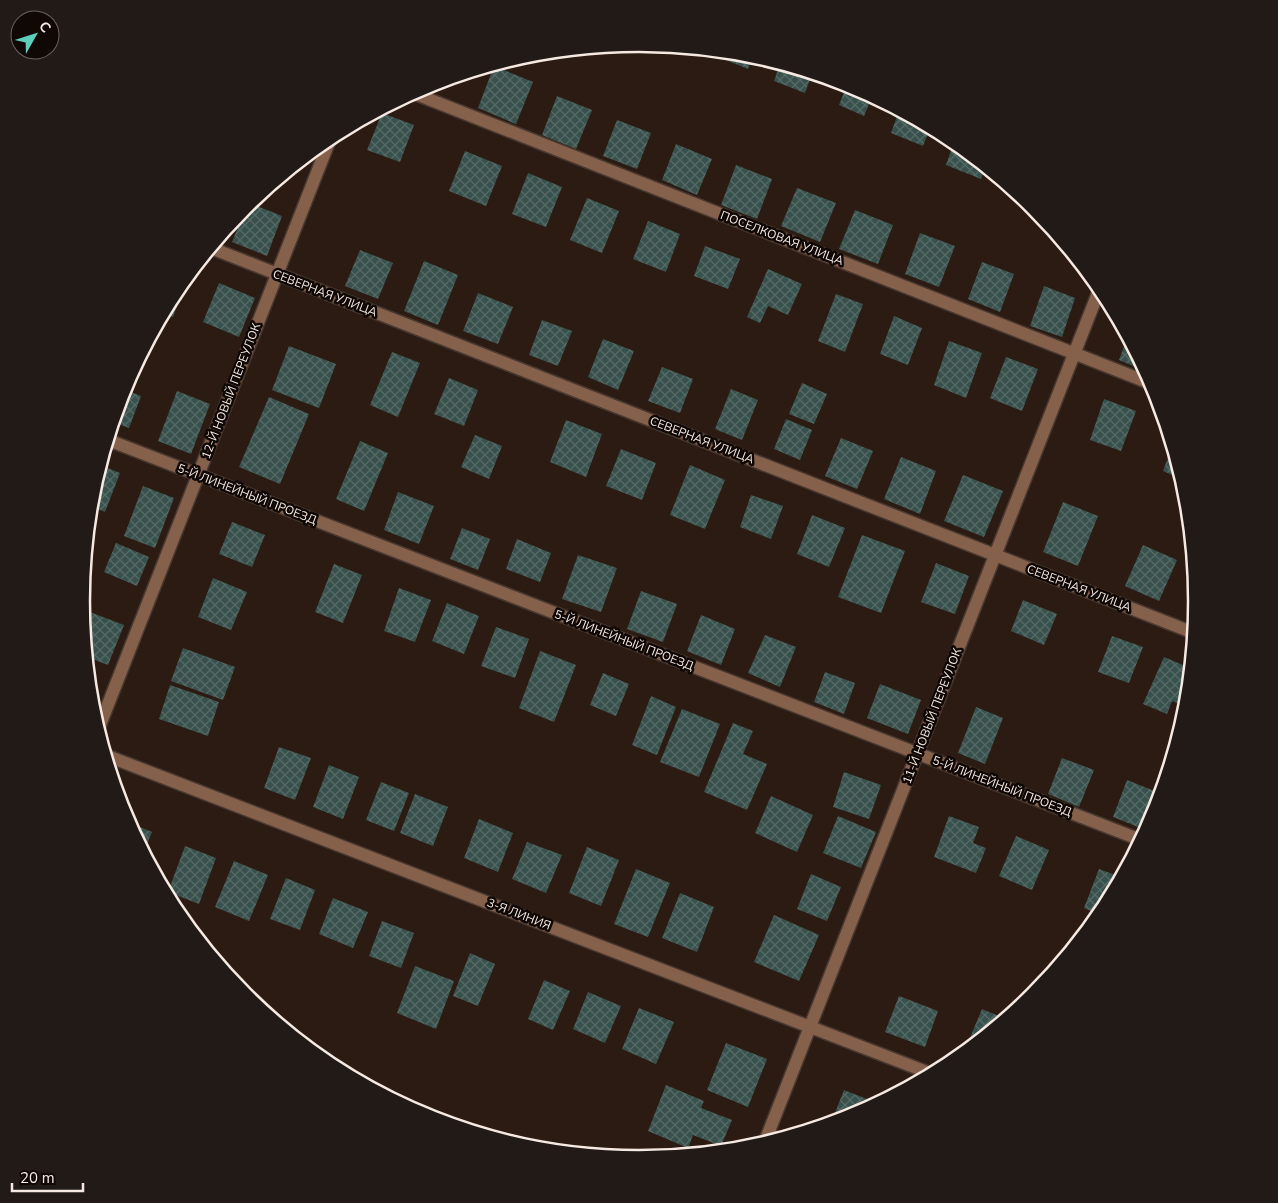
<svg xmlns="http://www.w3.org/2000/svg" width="1278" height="1203" viewBox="0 0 1278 1203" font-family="'Nunito Sans',sans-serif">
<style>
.building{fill:url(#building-cross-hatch)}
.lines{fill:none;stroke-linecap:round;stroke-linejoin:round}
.street-casing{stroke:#48382f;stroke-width:15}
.street{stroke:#85604b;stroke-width:12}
.labels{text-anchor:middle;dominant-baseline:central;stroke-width:5;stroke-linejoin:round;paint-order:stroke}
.street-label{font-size:12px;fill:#f5e9e2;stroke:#0f0805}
.rim{fill:none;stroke:#f5e9e2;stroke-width:2.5}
</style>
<defs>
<pattern id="building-cross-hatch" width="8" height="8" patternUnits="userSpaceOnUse" patternTransform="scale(1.25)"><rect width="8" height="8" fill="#38514c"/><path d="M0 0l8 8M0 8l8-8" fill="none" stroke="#556a66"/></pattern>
</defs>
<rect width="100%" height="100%" fill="#2c1b12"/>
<path class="building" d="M717 51 748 55 753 56 748 69 716 56Z
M780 64 812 74 805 93 774 81Z
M494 66 533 82 516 124 478 108Z
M847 85 853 86 872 97 864 116 839 105Z
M557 96 592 110 576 149 542 135Z
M899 111 930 128 923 146 891 133Z
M382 113 414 125 400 162 367 150Z
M617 120 651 133 637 169 603 156Z
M954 142 985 167 981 179 946 165Z
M676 144 712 159 697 195 662 180Z
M465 151 502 166 486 206 449 191Z
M736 165 772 179 757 219 721 205Z
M528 173 562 187 546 227 512 214Z
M797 188 836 203 820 242 781 226Z
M587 198 619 211 602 253 570 240Z
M250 203 282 216 267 256 232 242 247 205Z
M855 210 893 225 878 264 839 249Z
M648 221 680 234 666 272 633 259Z
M920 233 955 246 939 287 905 274Z
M705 246 740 259 728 289 694 276Z
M360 250 393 263 378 299 345 286Z
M424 261 458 275 438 325 404 311Z
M982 262 1014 274 1000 312 968 299Z
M768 269 802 284 788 315 768 306 760 323 747 317Z
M188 277 173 317 164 313 175 291Z
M219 283 255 298 239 337 203 322Z
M1044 286 1075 298 1062 337 1030 326Z
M478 293 513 307 498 344 463 331Z
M836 294 863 304 845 352 818 341Z
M894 316 922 328 908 365 880 354Z
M542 320 572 331 558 366 529 355Z
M1127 338 1145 371 1119 360Z
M603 339 634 351 618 390 588 377Z
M949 341 982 353 966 398 934 385Z
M289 346 336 364 319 408 272 390Z
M392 352 420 363 398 417 370 405Z
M1006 357 1038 369 1022 411 990 398Z
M662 367 693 379 680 413 648 401Z
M449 378 478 390 464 426 434 414Z
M802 383 827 394 814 424 789 414Z
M123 389 141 396 129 428 113 422Z
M731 389 758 400 742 440 715 429Z
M177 391 210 404 191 454 158 441Z
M269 397 309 414 280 484 239 467Z
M1104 399 1136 411 1121 451 1090 440Z
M786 419 812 430 800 460 774 449Z
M566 420 602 434 586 477 550 462Z
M475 435 502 446 489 479 461 467Z
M841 438 873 451 857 489 825 476Z
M360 441 388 453 364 511 336 499Z
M1172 447 1182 479 1163 471Z
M621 449 656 463 642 500 606 486Z
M901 457 936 471 920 514 884 499Z
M100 465 120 473 105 512 91 506 92 492Z
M690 465 725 480 705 529 670 515Z
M963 475 1003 491 984 537 944 521Z
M143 486 174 498 155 548 124 536Z
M398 492 434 506 419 544 384 530Z
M751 495 783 506 771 539 740 527Z
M1063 502 1098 516 1078 566 1043 552Z
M812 515 845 528 829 567 797 554Z
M232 522 265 535 252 567 219 554Z
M462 528 490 539 478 570 450 559Z
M862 535 905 551 881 613 838 597Z
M517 539 551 553 540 582 506 569Z
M116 543 149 557 137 586 104 572Z
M1143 545 1177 560 1159 601 1125 586Z
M578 555 617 568 601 612 562 599Z
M936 563 969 576 955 614 921 602Z
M334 564 362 575 343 623 315 612Z
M213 578 247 592 231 630 198 617Z
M399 588 431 600 415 642 384 631Z
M641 591 677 604 663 642 627 629Z
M1023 600 1057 614 1044 645 1011 631Z
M447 603 479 616 464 654 432 641Z
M82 609 124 625 108 665 87 657Z
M701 615 735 629 721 665 687 651Z
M496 627 529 639 515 678 481 666Z
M765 635 796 647 780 687 748 673Z
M1112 636 1143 647 1129 683 1098 672Z
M183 648 235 667 223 700 171 681Z
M540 651 576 665 554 722 519 708Z
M1164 657 1190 668 1186 707 1172 701 1167 714 1143 704Z
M825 672 855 683 844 714 814 702Z
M603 673 629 684 616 716 590 705Z
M880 684 921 700 908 734 867 718Z
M170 685 219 702 208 736 159 719Z
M651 696 676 707 657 755 632 745Z
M976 707 1003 718 985 764 958 753Z
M682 709 720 724 699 777 660 762Z
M733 723 753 731 743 754 767 764 747 810 704 792Z
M279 747 311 758 295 800 264 788Z
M1062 758 1094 770 1079 807 1048 794Z
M329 765 359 777 343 819 313 807Z
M844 772 881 785 869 819 833 807Z
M1127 780 1157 792 1143 829 1113 817Z
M381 782 409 793 394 831 366 820Z
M415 794 448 807 433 846 400 833Z
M771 796 813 815 797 852 755 833Z
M838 816 876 832 861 868 823 853Z
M949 816 979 827 973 843 986 848 976 873 934 857Z
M479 819 513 833 498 872 464 858Z
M128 822 152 832 144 852Z
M1016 836 1049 850 1032 890 999 876Z
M527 842 562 855 546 893 512 879Z
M185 846 216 858 199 904 168 892Z
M587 847 619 860 601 906 569 893Z
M234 861 268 875 249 921 215 907Z
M636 869 670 883 648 937 614 924Z
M1099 869 1121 877 1100 915 1084 908Z
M811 874 841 887 827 921 797 909Z
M286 878 315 890 300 930 270 919Z
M680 893 714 907 697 952 662 938Z
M333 898 368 912 353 948 319 934Z
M774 915 819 935 799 981 754 962Z
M382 921 414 933 401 968 369 956Z
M470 953 495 964 478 1006 453 996Z
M415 966 454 981 436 1029 397 1013Z
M544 980 570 991 553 1030 528 1019Z
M588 992 621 1006 605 1043 573 1029Z
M899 996 938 1011 925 1047 885 1032Z
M639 1008 674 1022 656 1064 622 1049Z
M982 1009 1006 1019 964 1052Z
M726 1043 767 1059 748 1107 707 1090Z
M666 1085 704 1101 701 1108 732 1120 721 1146 693 1135 688 1148 648 1131Z
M844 1090 877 1103 852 1117 831 1123Z
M660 1149 676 1156 657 1157Z"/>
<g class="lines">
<g class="street-casing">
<path id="street" d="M413 93 1152 384
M211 248 1194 633
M108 440 1141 840
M98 730 331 137
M105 755 932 1074
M764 1144 1100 288"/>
</g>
<use href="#street" class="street"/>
</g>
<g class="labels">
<g class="street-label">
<text transform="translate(782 238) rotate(21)">ПОСЕЛКОВАЯ УЛИЦА</text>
<text transform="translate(325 293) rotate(21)">СЕВЕРНАЯ УЛИЦА</text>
<text transform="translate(231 391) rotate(-69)">12-Й НОВЫЙ ПЕРЕУЛОК</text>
<text transform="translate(702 440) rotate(21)">СЕВЕРНАЯ УЛИЦА</text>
<text transform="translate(247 494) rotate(21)">5-Й ЛИНЕЙНЫЙ ПРОЕЗД</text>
<text transform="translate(1079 588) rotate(21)">СЕВЕРНАЯ УЛИЦА</text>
<text transform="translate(624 640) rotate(21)">5-Й ЛИНЕЙНЫЙ ПРОЕЗД</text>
<text transform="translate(932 716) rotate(-69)">11-Й НОВЫЙ ПЕРЕУЛОК</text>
<text transform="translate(1002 786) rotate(21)">5-Й ЛИНЕЙНЫЙ ПРОЕЗД</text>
<text transform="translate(519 914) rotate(21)">3-Я ЛИНИЯ</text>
</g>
</g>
<path d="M0 0H1278V1203H0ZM90 601a549 549 0 1 1 1098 0a549 549 0 1 1-1098 0Z" fill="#211a17" fill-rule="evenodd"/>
<path class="rim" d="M90 601a549 549 0 1 1 1098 0a549 549 0 1 1-1098 0Z"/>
<g transform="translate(35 35) rotate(51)"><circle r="24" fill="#0f0805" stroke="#6b625d"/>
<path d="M0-4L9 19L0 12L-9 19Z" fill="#5cceba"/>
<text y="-8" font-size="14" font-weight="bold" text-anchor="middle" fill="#f5e9e2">С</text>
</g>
<path d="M12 1183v8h71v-8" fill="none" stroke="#f5e9e2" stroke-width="2.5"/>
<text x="20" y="1183" font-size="15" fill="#f5e9e2" stroke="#0f0805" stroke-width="4" paint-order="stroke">20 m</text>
</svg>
